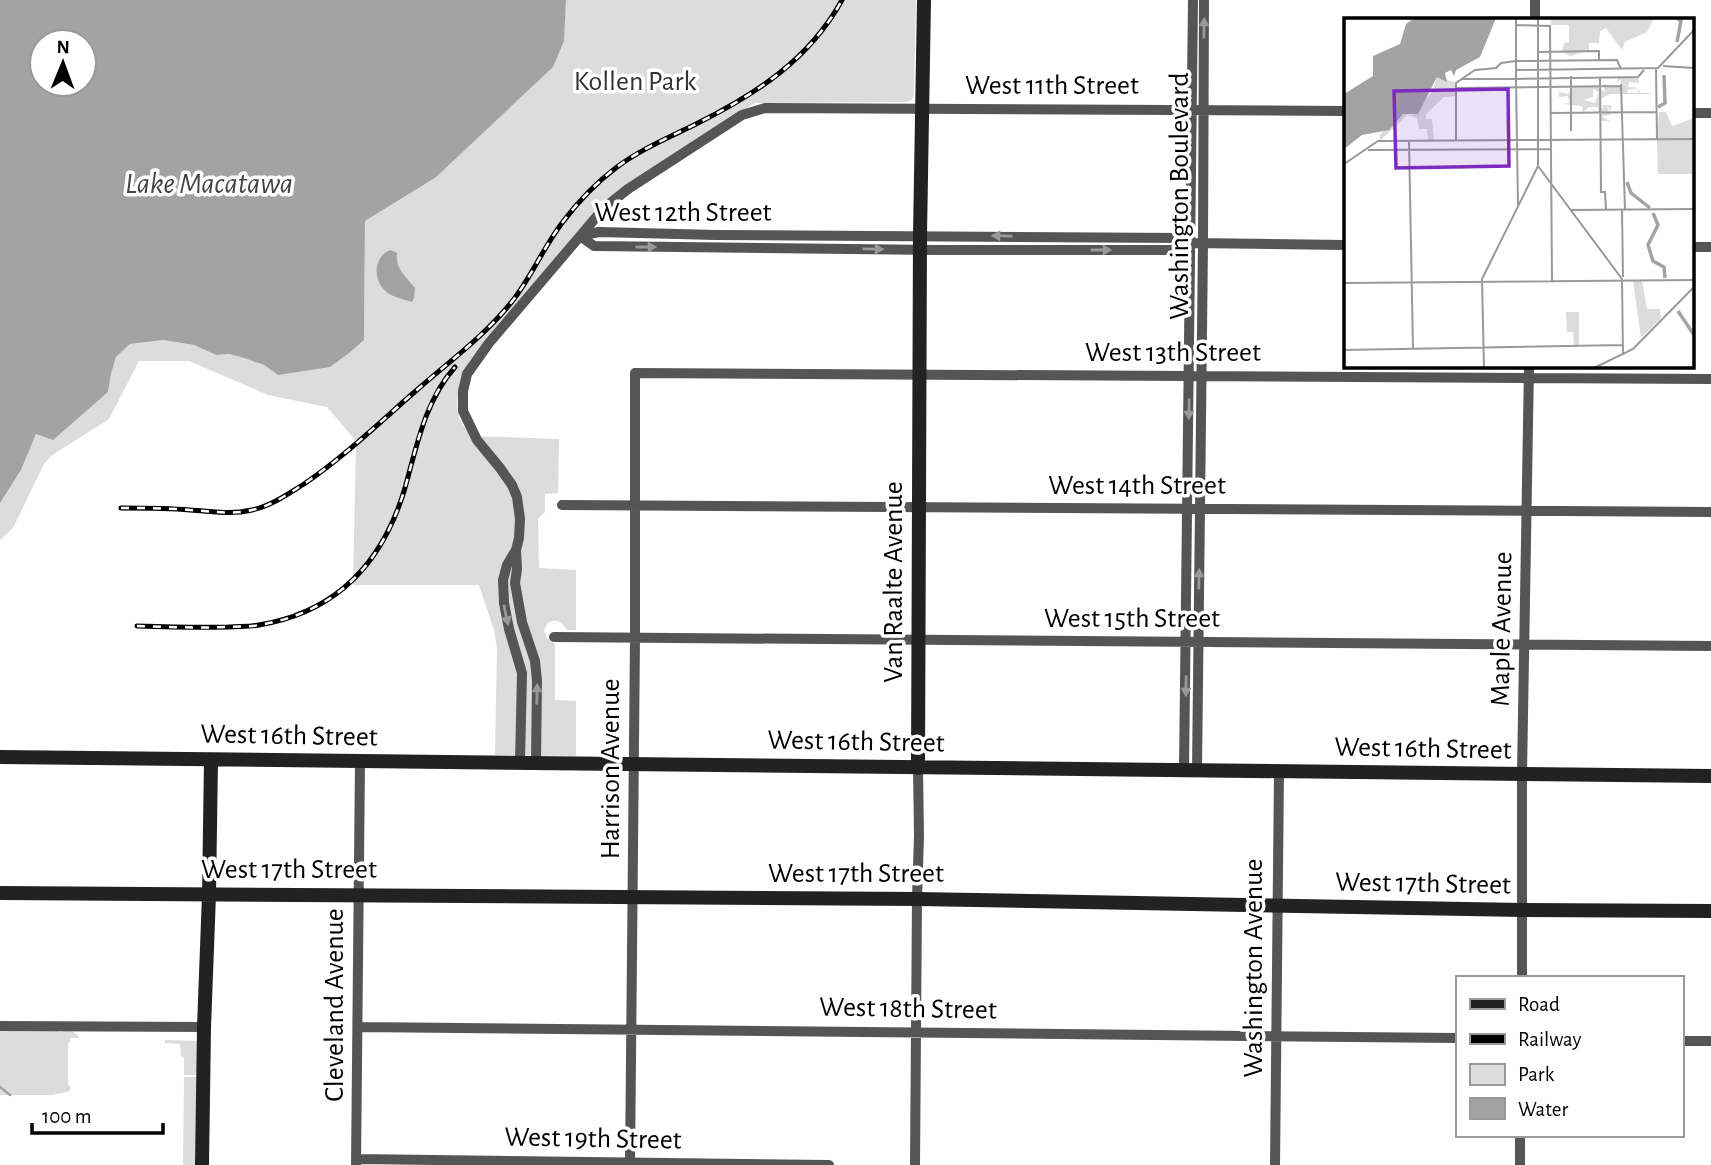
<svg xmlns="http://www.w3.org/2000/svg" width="1711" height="1165" viewBox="0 0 1711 1165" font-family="'Alegreya Sans',sans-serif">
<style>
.green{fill:#dcdcdc}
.water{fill:#a3a3a3;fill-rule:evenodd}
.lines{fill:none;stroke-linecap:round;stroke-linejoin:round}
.stream{stroke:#a3a3a3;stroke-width:2.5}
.street{stroke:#555;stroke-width:10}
.secondary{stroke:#222;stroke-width:14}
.rail-casing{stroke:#000;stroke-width:5}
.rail{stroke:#fff;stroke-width:2.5;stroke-dasharray:8;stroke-linecap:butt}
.oneway{fill:#999}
.labels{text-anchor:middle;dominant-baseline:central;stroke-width:7;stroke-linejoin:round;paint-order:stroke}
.park-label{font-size:28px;fill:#333;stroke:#fff}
.street-label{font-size:28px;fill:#000;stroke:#fff}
.water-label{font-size:30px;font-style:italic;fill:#444;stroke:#fff}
.inset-river{fill:none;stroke:#a3a3a3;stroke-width:3.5}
.inset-road{fill:none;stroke:#999;stroke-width:2}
.view{fill:#7b2cbf;fill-opacity:0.15;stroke:#7b2cbf;stroke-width:3.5}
.inset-edge{fill:none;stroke:#000;stroke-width:3.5}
</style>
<rect width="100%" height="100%" fill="#fff"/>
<path class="green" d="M566 0H916L914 95 912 100 906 102 755 103 615 193 577 232 469 362C461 380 452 403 461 422 464 427 468 431 472 436L559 439 558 493 545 494V512L538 519 539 568 576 570V630H567C561 622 557 618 548 623L544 630 547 638 555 644V700L576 701V756L495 755 497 649 494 630 479 585H353L356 441 327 407 268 395 189 361H139L109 419 51 456 44 464 13 528 0 540V503L21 470 36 434 53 439 108 392 111 374 116 357 130 344 163 340 194 345 216 355 229 354 244 358 264 365 278 375 364 340 365 221 434 179 564 34Z
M0 1030H58L60 1032 70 1030 78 1035 79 1038H70V1042L68 1043V1085L70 1086V1091L53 1095H0Z
M165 1040 197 1041 198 1075H184V1058L181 1056 180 1044 165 1043Z
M184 1077H198L197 1165H183Z"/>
<path class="water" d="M0 0H566L564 41 553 67 435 178 365 221 364 340 349 353 330 367 278 375 264 365 244 358 229 354 216 355 194 345 163 340 130 344 116 357 111 374 108 392 53 440 36 434 21 470 0 503ZM84 42V84H42V42Z
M390 250 397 253C395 268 405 276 415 288L414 298 412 302C406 300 397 298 391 295 373 286 371 258 390 250Z"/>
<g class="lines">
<path class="stream" d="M0 1087 10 1095"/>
<path class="street" d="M1535 19V0
M1692 113H1711
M580 236 599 232 716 235 1182 238 1191 243 1345 245
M580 236 594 246 936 250H1181L1191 243
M1692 247H1711
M562 505 1711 512
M516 550 517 569 515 583 522 622 535 661 537 681 536 762
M554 637 1711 646
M520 762 522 673 509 629 504 603 503 580 507 565 516 550 519 538 520 519 517 497 512 485 500 468 477 440 463 411V391L467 374 489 343 604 208 628 189 742 115 765 108 1345 111
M1184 770 1193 0
M1197 770 1203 244 1204 0
M1522 978V774L1529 366
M0 1026 204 1027
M358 1027 1457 1038
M1681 1041H1711
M356 1159 829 1165
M356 1165 360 762
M630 1165 635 638V373L1711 379
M915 1165 917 899 919 836 918 768
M1275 1165 1279 772
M1520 1165V1135"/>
<path class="secondary" d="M0 757 1711 776
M918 768 920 235 924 0
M0 893 917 899 1523 910 1711 911
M202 1165 204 1027 209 895 211 760"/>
<g class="rail-casing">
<path id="rail" d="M121 508C144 508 167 508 190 510 211 511 231 515 252 510 271 506 288 494 304 484 345 456 380 422 418 389 451 360 487 334 514 299 532 275 544 247 562 223 577 203 597 182 617 167 641 149 670 137 696 124 756 94 809 60 842 0
M137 626C167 627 198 628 228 627 238 626 249 627 259 625 338 612 383 562 405 488 417 445 425 401 455 367"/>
</g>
<use href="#rail" class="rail"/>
</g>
<defs><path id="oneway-solid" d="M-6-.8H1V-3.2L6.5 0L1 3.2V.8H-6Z" transform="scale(1.75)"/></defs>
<g class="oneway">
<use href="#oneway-solid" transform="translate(1204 28) rotate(-89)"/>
<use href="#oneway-solid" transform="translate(1002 236) rotate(-179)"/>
<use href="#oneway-solid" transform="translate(646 247)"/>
<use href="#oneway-solid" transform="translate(873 249) rotate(1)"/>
<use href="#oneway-solid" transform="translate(1101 250)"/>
<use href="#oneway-solid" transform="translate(1189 409) rotate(91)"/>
<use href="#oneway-solid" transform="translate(1199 579) rotate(-89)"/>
<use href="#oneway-solid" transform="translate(506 615) rotate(78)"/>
<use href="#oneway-solid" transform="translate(1186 686) rotate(91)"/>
<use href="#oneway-solid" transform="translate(537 694) rotate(-89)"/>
</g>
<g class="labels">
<g class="park-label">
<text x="635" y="82">Kollen Park</text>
</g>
<g class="street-label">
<text x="1052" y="86">West 11th Street</text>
<text transform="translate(1180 196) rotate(-90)">Washington Boulevard</text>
<text x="683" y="213">West 12th Street</text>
<text x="1173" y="353">West 13th Street</text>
<text x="1137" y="486">West 14th Street</text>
<text transform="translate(894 582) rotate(-90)">Van Raalte Avenue</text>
<text x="1132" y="619">West 15th Street</text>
<text transform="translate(1502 629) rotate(-89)">Maple Avenue</text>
<text transform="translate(289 736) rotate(1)">West 16th Street</text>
<text transform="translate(856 742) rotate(1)">West 16th Street</text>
<text transform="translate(1423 749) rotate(1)">West 16th Street</text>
<text transform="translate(611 769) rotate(-90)">Harrison Avenue</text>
<text x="289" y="870">West 17th Street</text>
<text x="856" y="874">West 17th Street</text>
<text transform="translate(1423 884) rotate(1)">West 17th Street</text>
<text transform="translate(1254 968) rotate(-90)">Washington Avenue</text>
<text transform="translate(335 1005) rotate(-90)">Cleveland Avenue</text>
<text transform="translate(908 1009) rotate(1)">West 18th Street</text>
<text transform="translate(593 1139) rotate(1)">West 19th Street</text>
</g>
<g class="water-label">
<text x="209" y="184">Lake Macatawa</text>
</g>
</g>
<g transform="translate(1344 18)">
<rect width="350" height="350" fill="#fff"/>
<path d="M207 0H310L303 14 281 24 278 32 262 10 256 13 255 25H245V33L226 38 218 34 220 25 225 24V7H207ZM93 59 111 64V78L100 79 82 96V101H88L90 122H84L83 111H75L73 100 63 97 36 123V116L59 96 69 97 88 74ZM274 60H294L295 65 285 64 284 69 295 70 283 72 284 75H294V70L296 75H307V76H266L255 82 256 89 261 90 257 87H267V94L263 87 266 97 257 98 266 103H257L256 96 259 95 252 94 246 90 254 94V89H245L239 94 238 88 220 86 225 85 224 78 215 79V74L225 76 222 70 227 77 228 69H255V74L249 71V79L240 82 251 85 256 71 261 74 259 66 278 69 276 61 271 67ZM315 94H322L328 108 350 100V120H313ZM348 121V156H314L313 122ZM289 263H298L303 291H316L317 300 297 320ZM222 294H235V327H230L229 314H223Z" fill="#dcdcdc"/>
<path d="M70 0H152L136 39 112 52 110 58 107 52 101 55 103 64 93 59 74 96H59L45 112 18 117 0 131V76L29 58V38L56 26 62 6Z" fill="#a3a3a3"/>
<path class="inset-river" d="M333 24 337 3 333 0M314 89 321 85 320 57M283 164 287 175 306 190M309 195 314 207 304 227 309 243 320 249 321 260M334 293 350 317"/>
<path class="inset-road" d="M172 0V61L294 59 300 52M172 7 206 8 208 263M194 34 255 33V43M172 43 273 42 277 51M319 48 350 50M152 50 157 45 172 43M312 50 313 121M172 52 314 50 350 12M227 58V113M256 60 257 174H261L262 192M117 61H172L174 187M277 66 281 192M112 70 277 68M206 95 312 94M194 122 350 121M65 123 69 331M112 123V65L131 52 153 50M24 132 207 131M0 146 34 123 194 122M194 148 278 261 279 337M227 192 350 191M278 192 279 259M0 265 350 262M0 332 279 327M140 350 138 261 194 148V0M250 350 289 331 350 269"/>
<path class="view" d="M164 71 165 148 52 150 50 73Z"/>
<rect width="350" height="350" class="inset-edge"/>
</g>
<rect x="1456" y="976" width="228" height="161" fill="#ffffff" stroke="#999999" stroke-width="2"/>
<rect x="1470" y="999" width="35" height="10" fill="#222222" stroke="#999999" stroke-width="2"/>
<text x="1518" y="1011" font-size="21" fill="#000000">Road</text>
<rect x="1470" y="1034" width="35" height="10" fill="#000000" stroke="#999999" stroke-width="2"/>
<text x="1518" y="1046" font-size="21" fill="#000000">Railway</text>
<rect x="1470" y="1064" width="35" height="21" fill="#dcdcdc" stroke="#999999" stroke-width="2"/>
<text x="1518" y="1081" font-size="21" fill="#000000">Park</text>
<rect x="1470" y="1098" width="35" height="21" fill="#a3a3a3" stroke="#999999" stroke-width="2"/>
<text x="1518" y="1116" font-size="21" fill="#000000">Water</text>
<g transform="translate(63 63) rotate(1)"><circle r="33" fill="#ffffff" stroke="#999999" stroke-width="2"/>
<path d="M0-5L12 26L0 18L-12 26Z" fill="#000000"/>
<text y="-10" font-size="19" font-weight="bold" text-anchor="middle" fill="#000000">N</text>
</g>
<path d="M32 1123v10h131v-10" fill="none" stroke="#000000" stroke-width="3.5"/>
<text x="42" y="1123" font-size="21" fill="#000000" stroke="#ffffff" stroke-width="5" paint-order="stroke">100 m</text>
</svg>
